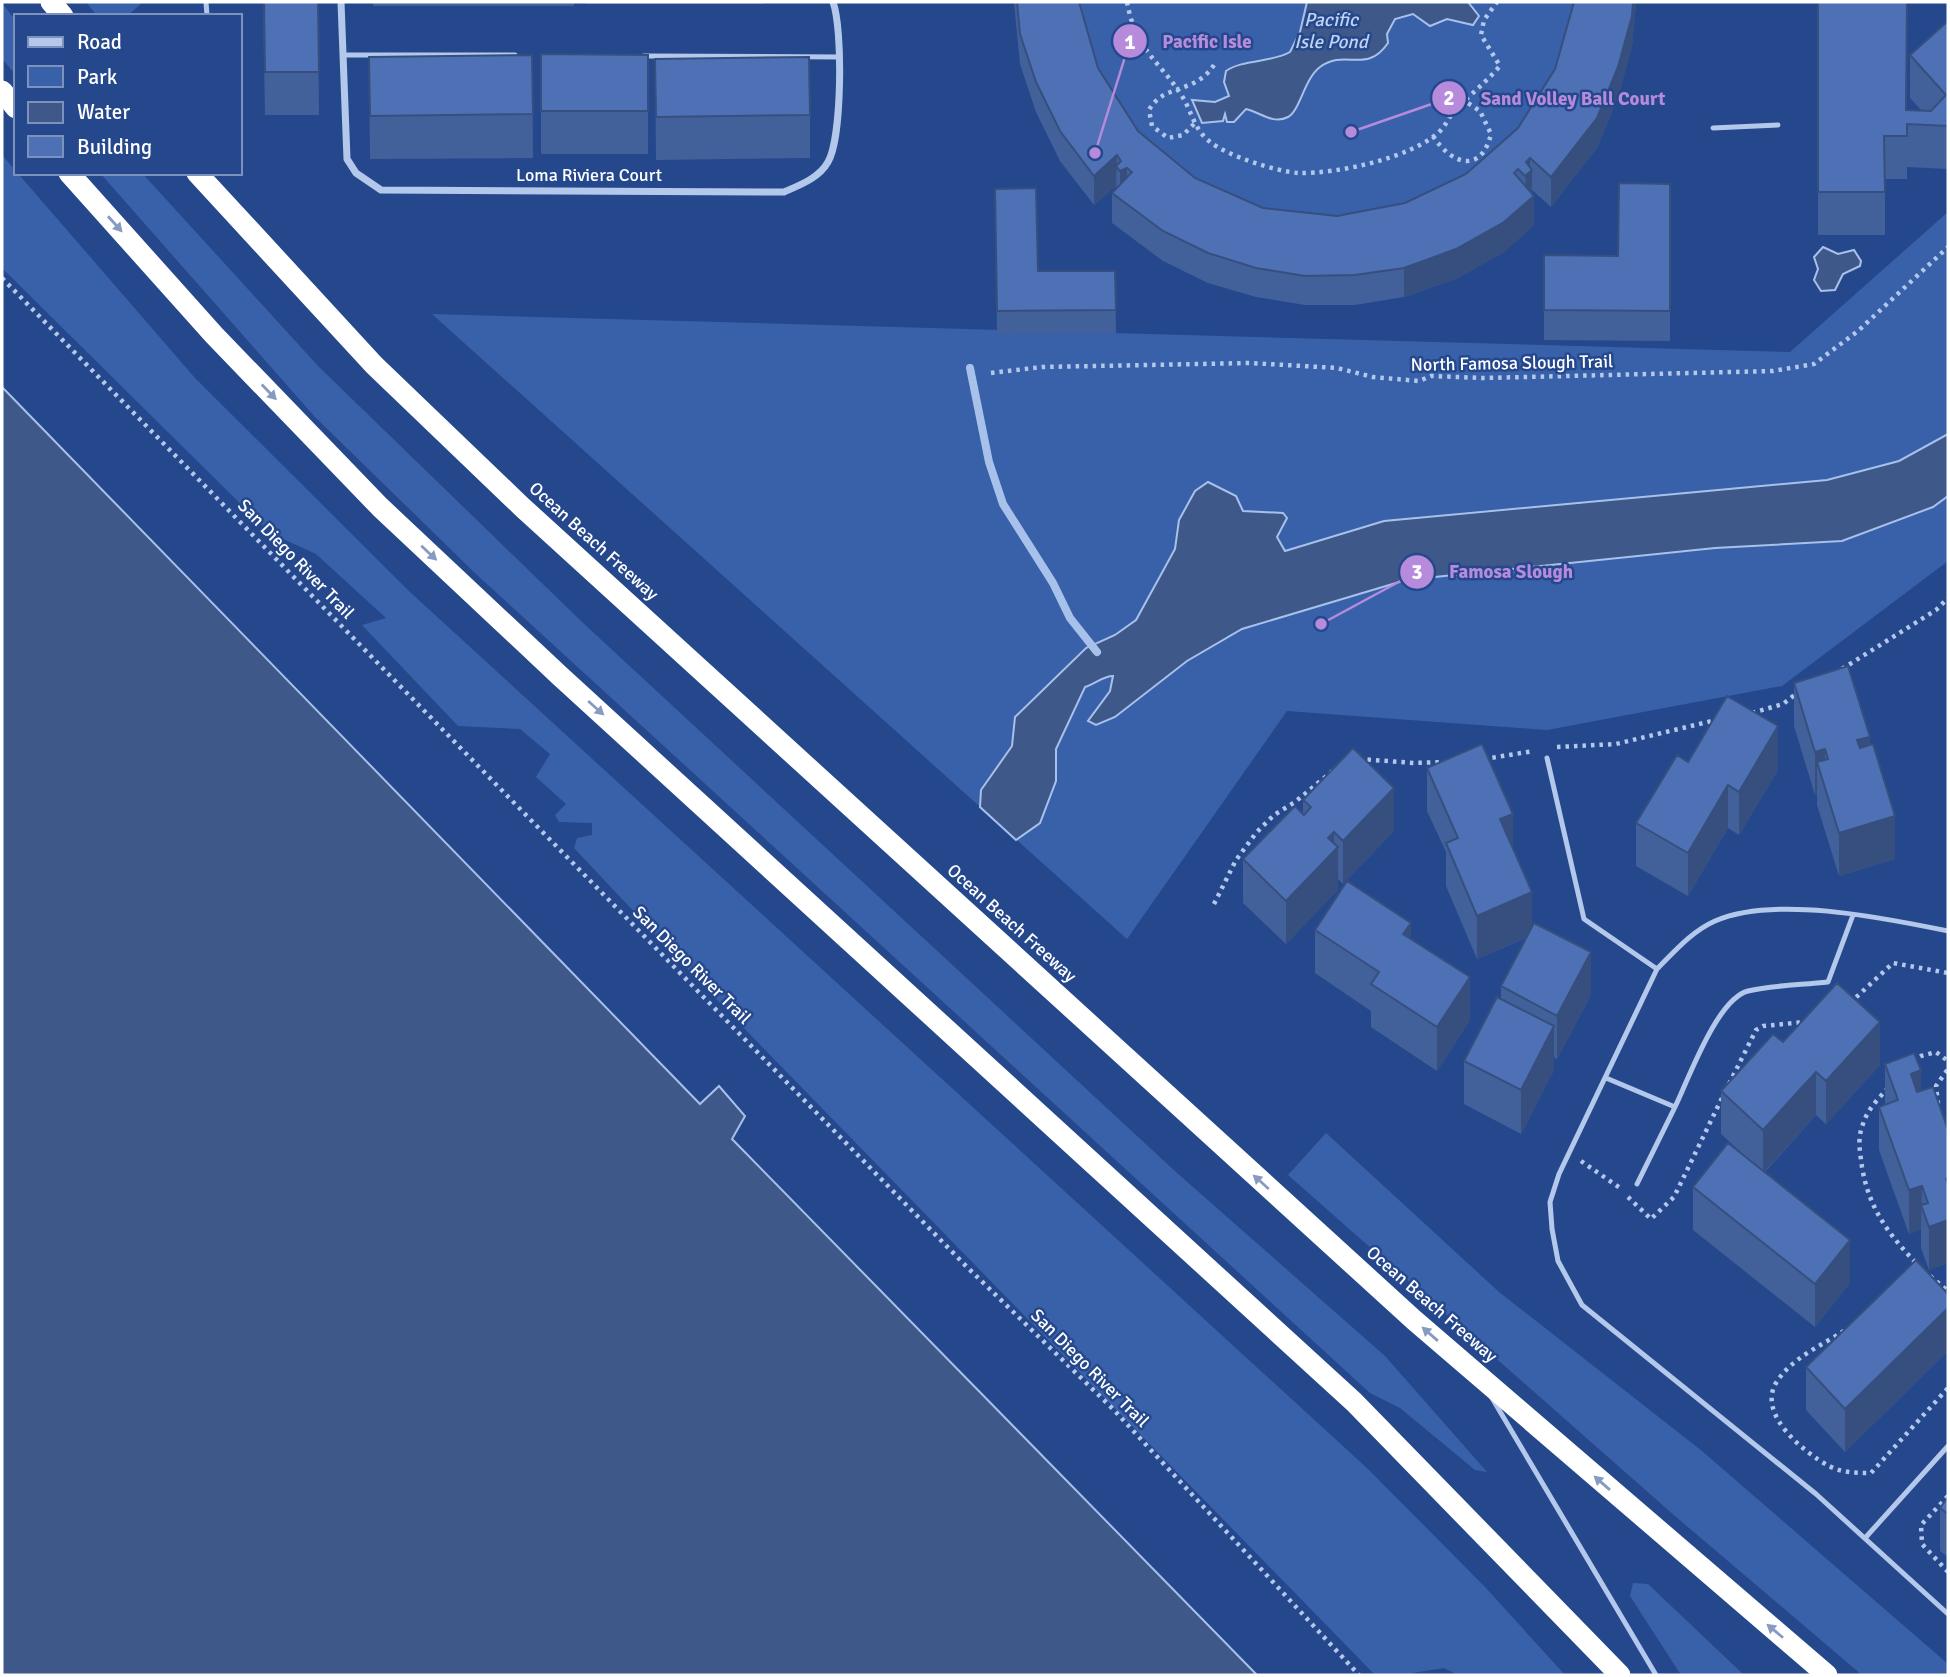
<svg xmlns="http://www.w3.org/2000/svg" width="1950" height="1677" viewBox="0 0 1950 1677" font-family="Signika,sans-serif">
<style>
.green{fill:#3961aa}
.water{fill:#3f588a;stroke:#a8c1eb;stroke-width:2}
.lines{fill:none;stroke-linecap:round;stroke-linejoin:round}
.stream{stroke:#a8c1eb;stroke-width:8}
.path{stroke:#b4c8eb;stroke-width:4.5;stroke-dasharray:3.5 5;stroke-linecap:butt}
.service{stroke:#b4c8eb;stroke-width:5}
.minor{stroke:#b4c8eb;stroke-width:7}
.motorway{stroke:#fff;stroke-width:21}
.wall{fill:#42619b}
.shaded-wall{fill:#364f7e}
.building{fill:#4d71b4;stroke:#364f7e;stroke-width:2}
.oneway{fill:#879ac0}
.labels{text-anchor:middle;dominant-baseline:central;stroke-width:5;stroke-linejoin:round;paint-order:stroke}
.street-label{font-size:18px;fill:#fff;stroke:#25488d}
.water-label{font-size:19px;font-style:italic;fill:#c0d2f2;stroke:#25488d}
.leader{fill:none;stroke:#b68bdc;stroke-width:2.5}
.callout-dot{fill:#b68bdc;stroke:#25488d;stroke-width:2.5}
.mark-label{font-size:21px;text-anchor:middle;font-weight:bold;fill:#fff}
.callout-label{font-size:19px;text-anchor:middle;font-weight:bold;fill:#b68bdc;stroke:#25488d;stroke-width:5;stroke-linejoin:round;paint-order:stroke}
</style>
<rect width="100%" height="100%" fill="#25488d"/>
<path class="green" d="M86 2H143L127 16H97Z
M1078 2H1574L1555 99 1466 203 1263 237 1098 98Z
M2 3 16 21V75L2 59Z
M2 155 195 378 411 593 1368 1469 1485 1587 1565 1675H1458L1444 1668 1412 1673 1413 1675H1375L736 1020 574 848 577 838 592 835V823L559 822 555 815 566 804 536 777 550 754 520 729 458 726 362 625 386 618 316 554 270 533 2 268Z
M100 173H142L319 367 581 621 1177 1173 1385 1356 1487 1472 1475 1470 1400 1408 1370 1393 475 573 315 417Z
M1948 212V561L1782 686 1547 730 1287 711 1127 939 432 314 1790 352Z
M1326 1133 1499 1292 1702 1451 1948 1664V1675H1862L1675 1516 1288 1175Z
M1633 1583 1648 1584 1744 1675H1681L1630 1596Z"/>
<path class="water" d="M1307 2H1468L1479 16 1473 25 1447 19 1430 26 1413 14 1395 19 1387 34 1388 43C1366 75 1346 48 1320 67 1304 79 1300 111 1288 117 1273 125 1260 112 1246 109L1234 122H1227L1225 114 1223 121 1202 123 1192 100 1215 102 1229 96 1224 82 1226 71C1243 59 1271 63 1290 52L1300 32Z
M1823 247 1838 254 1854 250 1861 261 1860 266 1843 274 1835 290 1821 291 1814 280 1818 269 1814 257Z
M2 387 700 1104 719 1086 745 1116 732 1139 1257 1675H2Z
M1948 434V496L1933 507 1842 541 1715 548 1406 580 1242 629 1187 661 1115 717 1096 725 1088 721 1110 691 1113 676C1103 676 1095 684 1085 687L1056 749V781L1040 823 1016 840 980 807 981 790 1012 746 1015 717 1086 648 1115 635 1136 620 1175 549 1179 520 1195 491 1208 482 1236 496 1243 511 1283 513 1287 518 1277 537 1285 551 1384 521 1827 480 1899 461Z"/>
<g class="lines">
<path class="stream" d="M970 368 989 462 1003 504 1053 583 1070 618 1097 652"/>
<path class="path" d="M1127 2C1136 51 1158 59 1182 96 1192 112 1194 129 1209 141 1227 156 1275 171 1298 173 1337 174 1411 158 1439 132 1446 126 1449 116 1455 110 1470 95 1486 82 1500 66L1481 35 1484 20 1497 2
M1194 124 1183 135 1168 138 1152 126 1149 110C1164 83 1194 95 1214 65
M1433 136C1451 164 1481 175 1491 134L1480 111 1465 101
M2 278 967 1267 1113 1409 1359 1675
M991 373 1042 367 1251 363 1337 368 1373 377 1419 381 1431 376 1484 378 1773 371 1814 364 1858 331 1948 247
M1842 669 1936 610 1948 598
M1752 713 1783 704 1797 693
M1557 747 1616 744 1716 720
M1359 759 1414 763 1444 762
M1484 759 1534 751
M1214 904 1236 860 1256 833 1274 815 1295 802 1335 769
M1850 1003 1893 963 1948 973
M1913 1061 1921 1056 1936 1052 1948 1061
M1729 1084 1756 1030 1763 1026 1805 1022
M1888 1088C1879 1098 1867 1110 1863 1124 1857 1139 1860 1151 1862 1167 1869 1209 1889 1235 1918 1265
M1938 1104 1936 1086 1948 1069
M1581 1161 1623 1190
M1628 1197 1651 1219 1674 1197 1722 1098
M1930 1276 1948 1291
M1844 1331C1822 1345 1790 1359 1776 1383 1757 1415 1805 1453 1829 1466 1843 1473 1856 1473 1871 1473L1948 1388
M1948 1496 1921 1525 1922 1544 1948 1572"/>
<path class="service" d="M206 2 207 16
M343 55H515
M644 56 840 57
M1713 128 1778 125
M1547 758 1584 919 1657 969
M1948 931C1884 918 1775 895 1715 921 1692 931 1674 952 1657 969L1559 1174 1550 1202 1552 1229 1558 1261 1582 1305 1816 1494 1948 1614
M1606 1078 1675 1107C1689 1078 1717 999 1748 991 1773 985 1802 985 1828 982L1853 915
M1637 1184 1675 1107
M1492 1398 1656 1675
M1866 1537 1948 1446"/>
<path class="minor" d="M341 2 347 159 356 173 381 190 784 192C800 185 819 178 828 162 842 138 843 29 833 2"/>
<path class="motorway" d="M51 2 63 16
M2 91 16 108
M69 173 214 335 380 507 560 676 1354 1402 1620 1675
M197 173 374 365 522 507 1414 1320 1827 1675"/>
</g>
<path class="wall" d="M263 2H318L319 115H265Z
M373 2H574V6H373Z
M586 2H764V4H586Z
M1014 2H1079L1098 68 1138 131 1195 178 1263 208 1337 216 1405 203 1466 174 1518 128 1555 69 1574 2H1636L1632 46 1618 97 1597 148 1551 207 1532 190 1534 225 1504 252 1456 279 1404 297 1355 305H1305L1256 297 1208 283 1163 261 1112 223V193L1116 189V186L1094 205 1060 161 1036 112 1020 64Z
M1818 2 1906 110H1921L1910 98V55L1948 21V169L1907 167V179H1885V235H1818Z
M541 54 648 55V154H541Z
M532 55 533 158 370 159 369 57Z
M655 59 810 115V158L656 160Z
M1670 184V341L1544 340V255L1618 256Z
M995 189 1038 271H1115L1116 333 997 334Z
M1794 683 1870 745 1895 859 1839 876 1817 805V794L1815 795 1794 726Z
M1688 762 1778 770 1739 835 1728 828 1688 896 1636 866V823Z
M1427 768 1532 926 1591 995 1557 1059 1554 1057V1070L1521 1134 1464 1104V1061L1501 999V986L1526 938 1477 959 1446 886V852L1427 811Z
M1303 800 1394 831 1343 884 1338 879V890L1286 944 1243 903V859L1303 814Z
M1315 930 1411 939 1470 1020 1437 1071 1371 1027V1011L1315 973Z
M1783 1042 1880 1065 1826 1124 1816 1115 1765 1172 1850 1283 1815 1327 1693 1230V1187L1745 1156 1721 1134V1091Z
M1885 1064 1921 1091 1948 1130V1263L1929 1270 1921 1248V1229L1909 1234 1879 1150V1107L1885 1105Z
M1948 1294V1351L1845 1452 1806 1410V1367Z
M1948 1497V1557L1940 1551V1508Z"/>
<path class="shaded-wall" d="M1633 2H1636L1632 46 1618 97 1597 148 1551 207V177Z
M1117 155 1116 186 1094 205V176Z
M1530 158V172L1532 170V198L1534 196V225L1504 252 1456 279 1404 297V268L1525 204 1526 162Z
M1127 168V197L1120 199V171Z
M1778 726V770L1739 835V792Z
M1870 737V780L1857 740Z
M1825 749V789L1817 762V794L1815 795V752Z
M1728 785V828L1688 896V853Z
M1394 788V831L1343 884V841Z
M1513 814V857L1500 819Z
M1895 816V859L1839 876V833Z
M1334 832V851L1338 847V890L1286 944V901L1328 838Z
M1532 892V935L1477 959V916Z
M1411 923V966L1403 934Z
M1591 952V995L1557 1059V1016Z
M1470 977V1020L1437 1071V1027Z
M1880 1022V1065L1826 1124V1081Z
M1554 1026V1070L1521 1134V1090Z
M1921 1070V1113L1911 1074Z
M1816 1072V1115L1763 1173V1130Z
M1948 1178V1263L1929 1270V1227L1946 1179Z
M1922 1186 1921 1229 1909 1234V1190Z
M1850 1240V1283L1815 1327V1284Z
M1948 1308V1351L1845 1452V1409Z"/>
<path class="building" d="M264 2H318L319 72H265Z
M1017 2H1079L1098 68 1138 131 1195 178 1263 208 1337 216 1405 203 1466 174 1518 128 1555 69 1574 2H1633L1632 16 1618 67 1597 118 1551 177 1530 158 1526 162 1532 170 1525 176 1518 169 1514 173 1534 196 1504 222 1456 249 1404 268 1355 275 1305 276 1256 268 1208 253 1163 231 1112 193 1132 172 1127 168 1120 171 1116 166 1121 161 1117 155 1094 176 1060 131 1036 82 1020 34Z
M1818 2H1907L1906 110 1931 111 1946 95 1910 55 1948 21V126L1907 124V136H1884L1885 192H1818Z
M541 54 648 55V111H541Z
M532 55 533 114 370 116 369 57Z
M809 57 810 115 656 117 655 59Z
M1619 183 1670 184V311L1544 310V255L1618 256Z
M1036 188 1038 271H1115L1116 310 997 311 995 189Z
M1848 666 1870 737 1857 740 1860 748 1873 744 1895 816 1839 833 1817 762 1828 759 1825 749 1815 752 1794 683Z
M1727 696 1778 726 1739 792 1728 785 1688 853 1636 823 1677 755 1688 762Z
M1482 744 1513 814 1500 819 1532 892 1477 916 1446 843 1458 838 1427 768Z
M1353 748 1394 788 1343 841 1334 832 1328 838 1338 847 1286 901 1243 859 1295 806 1304 815 1311 807 1303 800Z
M1347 881 1411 923 1403 934 1470 977 1437 1027 1371 984 1379 972 1315 930Z
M1534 923 1591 952 1557 1016 1501 986Z
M1837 983 1880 1022 1826 1081 1816 1072 1763 1130 1721 1091 1773 1034 1783 1042Z
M1497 997 1554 1026 1521 1090 1464 1061Z
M1914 1053 1921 1070 1911 1074 1917 1092 1933 1087 1948 1130V1178L1946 1179 1948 1184V1220L1929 1227 1921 1205 1928 1203 1922 1186 1909 1190 1879 1107 1898 1100 1885 1064Z
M1728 1143 1850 1240 1815 1284 1693 1187Z
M1916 1260 1948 1294V1308L1845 1409 1806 1367Z
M1948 1497V1514L1940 1508Z"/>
<defs><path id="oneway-solid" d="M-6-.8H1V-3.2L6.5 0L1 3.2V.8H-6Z" transform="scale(1.75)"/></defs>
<g class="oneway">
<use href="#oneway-solid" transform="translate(115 224) rotate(48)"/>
<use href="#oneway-solid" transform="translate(269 392) rotate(46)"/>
<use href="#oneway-solid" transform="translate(429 553) rotate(43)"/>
<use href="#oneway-solid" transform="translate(596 708) rotate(42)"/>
<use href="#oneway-solid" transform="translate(1261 1182) rotate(-138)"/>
<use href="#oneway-solid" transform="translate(1430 1334) rotate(-139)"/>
<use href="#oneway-solid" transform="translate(1602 1483) rotate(-139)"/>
<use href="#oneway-solid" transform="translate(1775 1631) rotate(-140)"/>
</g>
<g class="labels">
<g class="street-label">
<text x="589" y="175">Loma Riviera Court</text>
<text transform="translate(1512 363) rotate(-1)">North Famosa Slough Trail</text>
<text transform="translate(594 541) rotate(42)">Ocean Beach Freeway</text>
<text transform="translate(296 559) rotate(46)">San Diego River Trail</text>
<text transform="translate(1012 923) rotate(42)">Ocean Beach Freeway</text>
<text transform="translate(692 965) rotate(45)">San Diego River Trail</text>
<text transform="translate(1432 1304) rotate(41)">Ocean Beach Freeway</text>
<text transform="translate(1090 1368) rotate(45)">San Diego River Trail</text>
</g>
<g class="water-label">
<text x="1331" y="20">Pacific<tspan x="1331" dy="22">Isle Pond</tspan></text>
</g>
</g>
<path class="leader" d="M1095 153L1130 41M1351 132L1449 98M1321 624L1417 572"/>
<g class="callout-dot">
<circle cx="1095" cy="153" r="7"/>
<circle cx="1351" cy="132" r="7"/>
<circle cx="1321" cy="624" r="7"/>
<circle cx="1130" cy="41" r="18"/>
<circle cx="1449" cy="98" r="18"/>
<circle cx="1417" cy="572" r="18"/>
</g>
<g class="mark-label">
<text x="1130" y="49">1</text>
<text x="1449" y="105">2</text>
<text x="1417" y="579">3</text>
</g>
<g class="callout-label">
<text x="1207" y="48">Pacific Isle</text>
<text x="1573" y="105">Sand Volley Ball Court</text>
<text x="1511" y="578">Famosa Slough</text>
</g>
<rect width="1950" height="1677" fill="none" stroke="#ffffff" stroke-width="7"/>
<rect x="14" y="14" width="228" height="161" fill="#25488d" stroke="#7c91bb" stroke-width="2"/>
<rect x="28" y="37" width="35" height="10" fill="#b4c8eb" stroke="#7c91bb" stroke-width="2"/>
<text x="77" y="49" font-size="21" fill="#ffffff">Road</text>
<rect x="28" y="66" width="35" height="21" fill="#3961aa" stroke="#7c91bb" stroke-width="2"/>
<text x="77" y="84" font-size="21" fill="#ffffff">Park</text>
<rect x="28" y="102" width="35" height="21" fill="#3f588a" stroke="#7c91bb" stroke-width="2"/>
<text x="77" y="119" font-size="21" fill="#ffffff">Water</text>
<rect x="28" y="136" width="35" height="21" fill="#4d71b4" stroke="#7c91bb" stroke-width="2"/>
<text x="77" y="154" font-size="21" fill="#ffffff">Building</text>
</svg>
